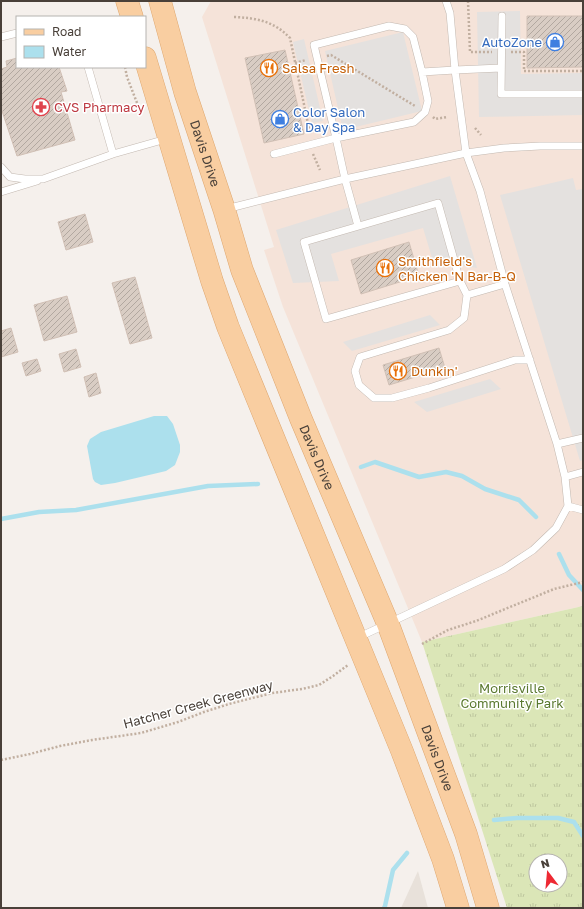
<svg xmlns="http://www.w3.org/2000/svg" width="584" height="909" viewBox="0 0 584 909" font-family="'Golos Text',sans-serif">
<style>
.residential{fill:#e8e1da}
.commercial{fill:#f5e3d9}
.grass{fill:url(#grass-tufts);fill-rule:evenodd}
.parking{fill:#e4e1df}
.water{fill:#ace0ed}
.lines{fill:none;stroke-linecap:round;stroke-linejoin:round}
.stream{stroke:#ace0ed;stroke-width:4.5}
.building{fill:url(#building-hatch);stroke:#d1c0b5}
.lane-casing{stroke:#c3b9b1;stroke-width:8}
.primary-casing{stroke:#dea770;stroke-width:23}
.path{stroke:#c1afa0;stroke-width:2.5;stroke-dasharray:2 2;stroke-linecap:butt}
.lane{stroke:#fff;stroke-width:7}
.primary{stroke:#f9cea1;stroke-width:22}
.labels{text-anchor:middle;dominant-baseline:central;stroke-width:3;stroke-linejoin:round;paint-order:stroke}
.shop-label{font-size:13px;fill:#366cbe;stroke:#fff;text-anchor:end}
.food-label{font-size:13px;fill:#c56008;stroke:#fff;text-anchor:start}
.health-label{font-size:13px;fill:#be3a42;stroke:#fff;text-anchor:start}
.street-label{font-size:13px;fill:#494039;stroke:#fff}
.park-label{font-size:13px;fill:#5a792f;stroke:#fff}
</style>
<defs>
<pattern id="grass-tufts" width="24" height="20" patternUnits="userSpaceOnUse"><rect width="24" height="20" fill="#dbe6b7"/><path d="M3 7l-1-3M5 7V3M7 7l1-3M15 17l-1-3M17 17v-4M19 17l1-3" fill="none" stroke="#bdc69e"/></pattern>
<pattern id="building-hatch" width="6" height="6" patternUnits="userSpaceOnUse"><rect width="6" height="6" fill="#d9cdc4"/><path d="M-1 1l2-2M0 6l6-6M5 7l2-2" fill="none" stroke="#b2a8a0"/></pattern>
</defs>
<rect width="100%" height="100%" fill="#f5f0ec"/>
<path class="residential" d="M418 871 428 908H401Z"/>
<path class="commercial" d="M211 1H583V606L422 642 283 307 264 250 274 247 202 17Z"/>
<path class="grass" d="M583 606V908H507L422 642ZM536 861H560V885H536Z"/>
<path class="parking" d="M520 11 521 74 583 73V115L479 117 477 12Z
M403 32 422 111 343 130 325 51Z
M304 39 323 121 312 123 293 42Z
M450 176 477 268 433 261 423 228 331 254 339 281 293 283 276 230Z
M573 178 576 190 583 189V460L580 461 500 195Z
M430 315 440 325 352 351 343 342Z
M490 379 501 389 427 412 414 402Z"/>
<path class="water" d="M154 416H167L173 424 180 445V452L175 465 166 471 115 483 101 485 95 482 93 479 87 446 90 439 101 432Z"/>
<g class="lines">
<path class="stream" d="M361 467 375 462 419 477 446 472 462 476 485 489 519 500 536 517
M1 519 39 512 76 510 208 486 258 484
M559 554 569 575 583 590
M494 820 517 818H558L574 822 583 836
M384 908 385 906 393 870 407 853"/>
</g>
<path class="building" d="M527 16H583V67L527 68Z
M285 50 304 134 264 143 245 58Z
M17 58V67H59L67 91 61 92 75 140 17 156 1 108V69L7 67 6 61Z
M85 214 93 242 66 250 58 222Z
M409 242 419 276 361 294 351 260Z
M135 277 152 338 130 344 112 283Z
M67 296 77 332 44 341 34 305Z
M11 328 18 352 1 357V331Z
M439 348 445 368 389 385 383 365Z
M76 349 81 367 64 372 59 354Z
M37 359 41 371 26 376 22 363Z
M96 373 101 393 89 397 84 377Z"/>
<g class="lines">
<g class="lane-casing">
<path id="lane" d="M502 16 501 94H583
M1 37 17 33
M88 67 113 154
M422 72 455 70 501 68
M274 154 336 138 314 45 389 26 405 29 413 37 422 72 428 101 425 112 414 122 336 138 345 179 358 226
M1 167 10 177 25 179H43L113 154 166 139
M1 192 37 181
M226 209 345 179 466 153 504 148 540 146H583
M460 281 326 319 304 242 438 203 460 281 467 295 505 284
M467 295 464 318 449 330 360 357 355 371 359 385 374 398H392L429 388 515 360H530
M557 444 583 438
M565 477 583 472
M568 506 583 510
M357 638 504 569 533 550 556 528 568 506 565 477 557 444 505 284 480 191 466 153 455 70 450 13 446 1"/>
</g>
<g class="primary-casing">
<g id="primary">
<path d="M127 1 132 17"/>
<path id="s1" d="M160 1 185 92 224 209 242 270 301 419 388 624 466 834 488 908"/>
<path d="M145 58 212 281 228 327 402 751 443 859 458 908"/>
</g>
</g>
<path class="path" d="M468 1 470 52H492
M234 17C256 18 274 21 290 38L310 133
M511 52H524V71H583
M327 56 331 55 415 106
M295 63 306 60
M125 67 127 77 139 108
M433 117 435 119 447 117
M475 128 481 135
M313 154 320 170
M422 644 448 630 476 621 554 589 583 582
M1 760 30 754 60 746 92 740 141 733 178 722 204 712 229 704 272 693 302 689 319 685 333 676 348 665"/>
<use href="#lane" class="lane"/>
<use href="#primary" class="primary"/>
</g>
<defs>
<g id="shop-ring" transform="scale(0.9)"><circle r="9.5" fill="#fff" stroke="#3f7fe0" stroke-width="1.5"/><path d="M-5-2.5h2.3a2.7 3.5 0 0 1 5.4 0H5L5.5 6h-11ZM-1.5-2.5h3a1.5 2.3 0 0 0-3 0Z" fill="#3f7fe0"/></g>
<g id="restaurant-ring" transform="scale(0.9)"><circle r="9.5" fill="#fff" stroke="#e8710a" stroke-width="1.5"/><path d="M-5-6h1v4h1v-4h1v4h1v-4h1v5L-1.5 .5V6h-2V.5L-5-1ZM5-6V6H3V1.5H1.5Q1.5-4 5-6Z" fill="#e8710a"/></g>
<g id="pharmacy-ring" transform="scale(0.9)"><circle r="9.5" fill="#fff" stroke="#e0444e" stroke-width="1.5"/><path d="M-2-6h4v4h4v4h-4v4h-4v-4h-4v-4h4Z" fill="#e0444e"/></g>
</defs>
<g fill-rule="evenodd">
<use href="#shop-ring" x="555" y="42"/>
<use href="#restaurant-ring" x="269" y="68"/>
<use href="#pharmacy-ring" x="41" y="107"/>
<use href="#shop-ring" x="280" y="119"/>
<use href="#restaurant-ring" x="385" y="268"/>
<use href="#restaurant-ring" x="398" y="371"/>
</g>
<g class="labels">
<g class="shop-label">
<text x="542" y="42">AutoZone</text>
<text x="293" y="112" text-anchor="start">Color Salon<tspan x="293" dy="15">&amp; Day Spa</tspan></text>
</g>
<g class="food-label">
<text x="282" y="68">Salsa Fresh</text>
<text x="398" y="261">Smithfield's<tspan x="398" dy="15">Chicken 'N Bar-B-Q</tspan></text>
<text x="411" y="371">Dunkin'</text>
</g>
<g class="health-label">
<text x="54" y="107">CVS Pharmacy</text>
</g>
<g class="street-label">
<text stroke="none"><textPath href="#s1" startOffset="159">Davis Drive</textPath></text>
<text stroke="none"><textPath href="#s1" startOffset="483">Davis Drive</textPath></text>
<text transform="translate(198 704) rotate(-15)">Hatcher Creek Greenway</text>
<text stroke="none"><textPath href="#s1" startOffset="807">Davis Drive</textPath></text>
</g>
<g class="park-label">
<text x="512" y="688">Morrisville<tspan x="512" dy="15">Community Park</tspan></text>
</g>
</g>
<rect width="584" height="909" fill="none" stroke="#494039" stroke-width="4"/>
<rect x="16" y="16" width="130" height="52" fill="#ffffff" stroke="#b6b3b0"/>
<rect x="24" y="29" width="20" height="6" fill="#f9cea1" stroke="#b6b3b0"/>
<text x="52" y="36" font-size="12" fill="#494039">Road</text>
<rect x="24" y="46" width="20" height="12" fill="#ace0ed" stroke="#b6b3b0"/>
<text x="52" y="56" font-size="12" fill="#494039">Water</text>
<g transform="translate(548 873) rotate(344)"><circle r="19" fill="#ffffff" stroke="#b6b3b0"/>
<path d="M0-3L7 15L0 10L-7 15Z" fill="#ee2933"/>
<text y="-6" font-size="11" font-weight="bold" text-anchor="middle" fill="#494039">N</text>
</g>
</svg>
